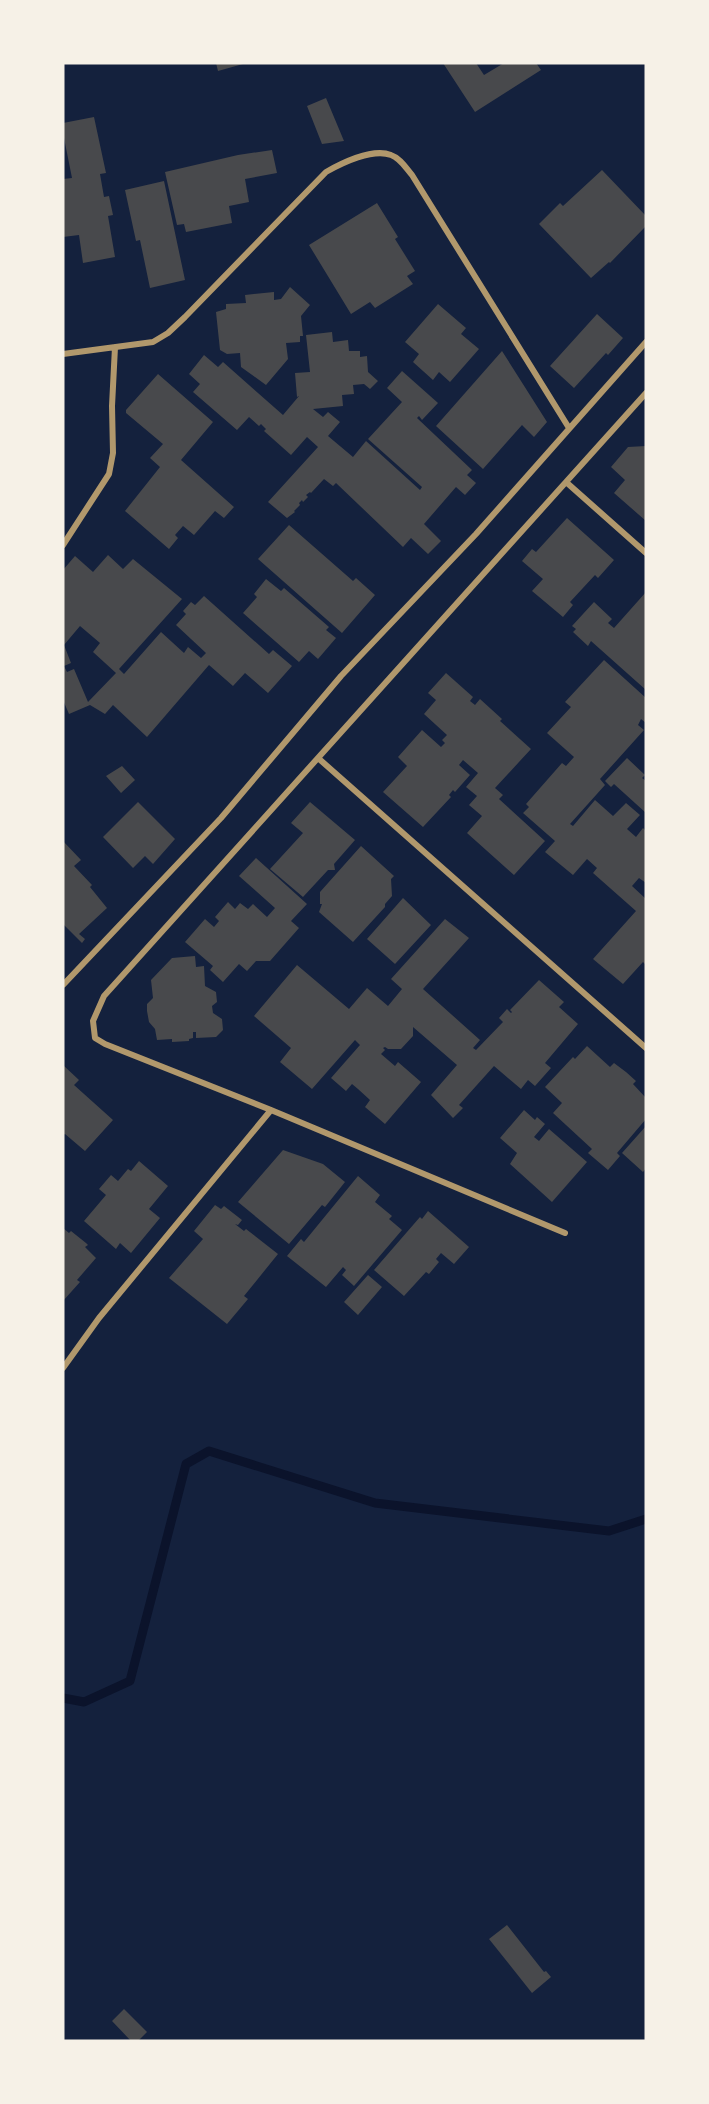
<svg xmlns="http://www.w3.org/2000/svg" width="709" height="2104" viewBox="0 0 709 2104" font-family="'DejaVu Sans',sans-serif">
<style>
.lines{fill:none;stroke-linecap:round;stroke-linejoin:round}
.stream{stroke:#0b132b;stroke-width:9}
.building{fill:#48494c;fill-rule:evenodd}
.minor{stroke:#b1986c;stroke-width:6}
</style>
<rect width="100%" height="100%" fill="#14213d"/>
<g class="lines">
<path class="stream" d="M63 1698 84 1702 130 1681 186 1464 209 1451 375 1503 609 1531 646 1519"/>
</g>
<path class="building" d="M216 63H243V64L218 71Z
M443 63H476L484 75 504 63H536L541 70 475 112Z
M326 98 344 141 322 144 307 106Z
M94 117 106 173 100 174 104 197 109 196 113 215 108 216 115 257 83 263 79 235 63 237V179L72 178 63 133V123Z
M272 150 277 173 245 179 249 202 229 206 232 223 186 232 184 224 177 225 165 172 238 155Z
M602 170 646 216V226L610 263 609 262 591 278 539 224 560 203 563 206Z
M164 181 185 280 150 288 140 240 136 241 125 190Z
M377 203 398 237 395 239 415 271 407 276 413 284 375 308 370 302 351 314 309 245Z
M290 287 310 305 301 316 303 336H300V342L286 343 288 359 266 385 241 367 240 353 227 354 220 350 216 312 226 309V304L246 303 245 295 274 292V300L281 299Z
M438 304 466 328 461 334 479 349 450 382 439 372 433 380 413 362 419 354 405 342Z
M597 314 623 338 608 355 606 353 574 388 550 366Z
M332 332 333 342 348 340 349 351H360V357L367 356 368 372 378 381 370 389 364 384 353 385 354 394 342 395 343 406 313 409 323 417 328 412 340 422 328 436 353 457 366 441 420 490 422 487 368 439 402 402 387 388 402 371 438 403 422 420 419 416 417 418 472 470 467 475 476 483 465 495 456 487 424 524 441 541 428 554 411 538 403 547 336 483 333 486 324 479 311 493 310 492 306 495 308 497 303 502 302 500 299 503 300 505 294 511 295 512 287 518 268 502 318 447 307 437 291 455 264 431 266 429 261 424 259 426 249 417 237 430 193 392 200 384 189 374 204 355 218 367 223 362 283 415 299 396 297 397 295 373 310 372 306 335Z
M502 351 547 422 534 437 522 425 483 469 436 426Z
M158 374 213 422 181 460 234 507 224 518 215 511 194 535 183 526 175 535 178 538 169 549 125 511 160 467 150 458 163 444 126 413V410Z
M646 446V521L614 493 625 480 611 467 628 447Z
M567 518 614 560 598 578 595 575 570 602 573 605 563 617 532 591 543 579 522 561 532 549 536 552Z
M289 525 353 581 356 578 375 595 342 633 258 559Z
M108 555 123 569 133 559 182 599 119 669 124 674 161 632 184 653 188 647 201 658 206 653 176 625 186 614 183 611 191 602 195 605 204 596 269 654 273 650 292 666 268 693 245 673 233 686 209 665 147 737 113 705 105 714 90 705 69 714 63 700V570L75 556 93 572ZM80 626 100 643 93 652 116 673 88 702 74 669 67 672 64 666 71 663 64 645Z
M266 579 281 591 284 588 329 627 326 630 336 638 318 659 309 651 299 662 243 613 257 597 254 594Z
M646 592V690L591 641 588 646 573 632 576 629 572 626 594 602 612 619 608 623 614 628Z
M604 660 646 698V723L641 719 638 725 644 730 600 779 605 785 570 824 573 826 595 800 613 816 626 803 640 815 627 829 636 837 643 828 646 831V883L639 878 632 886 646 899V965L643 962 623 984 593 959 636 911 593 873 597 868 587 859 573 875 545 852 555 841 523 813 529 807 526 804 562 763 566 766 574 757 547 733 571 707 565 702Z
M446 673 473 697 470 701 475 705 480 699 502 719 500 721 531 749 495 788 503 795 499 799 545 841 514 875 467 833 482 816 469 805 477 796 466 787 478 773 463 760 459 765 470 775 455 792 453 790 449 795 451 797 423 827 383 792 407 766 398 757 422 730 441 747 445 743 442 740 447 735 424 714 436 700 428 693Z
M627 758 645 775 642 778 646 781V813L614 784 611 787 605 781Z
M122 766 135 780 121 793 106 776Z
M138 802 175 839 153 864 145 856 133 868 103 837Z
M310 802 355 840 334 864 335 870H328L303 897 270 869 303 833 291 823Z
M63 841 81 860 74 866 92 885 90 887 107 908 79 934 85 939 82 943 63 924Z
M361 846 394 876 391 879 392 896 385 904V907L353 942 319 912 322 904H320V892Z
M256 858 307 904 291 921 299 928 270 961H256L247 971 239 964 223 982 210 970 213 966 185 942 205 919 214 927 219 921 215 917 228 902 235 909 240 903 248 909 253 904 267 917 275 908 239 876Z
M403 898 431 925 395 964 367 939Z
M445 919 469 938 423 989 480 1040 473 1048 476 1050 503 1022 499 1018 507 1009 511 1013 512 1012 510 1010 539 980 564 1002 559 1007 578 1024 545 1063 551 1068 535 1086 528 1080 521 1089 494 1066 459 1105 463 1108 453 1118 431 1095 457 1065 413 1027V1036L401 1049H388L385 1047 383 1048 385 1050 381 1054 395 1066 398 1062 421 1082 385 1124 365 1107 370 1100 358 1089 352 1084 346 1091 331 1078 360 1045 355 1040 312 1089 280 1062 291 1048 254 1016 297 965 349 1009 367 988 388 1006 402 989 391 979Z
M195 956 196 967 204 966 205 986 216 992 217 1002 212 1006 213 1013 222 1019 223 1030 216 1037 196 1038V1032H193V1038L189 1039V1041L172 1042V1039L157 1040 155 1029 149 1022 147 1011V1004L153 998 151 980 172 958Z
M587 1046 610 1067 614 1063 626 1072 636 1081 633 1084 646 1098V1119L617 1153 620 1156 608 1170 588 1153 592 1149 553 1113 562 1103 545 1087 573 1057 575 1059Z
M63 1065 79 1080 74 1085 113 1120 85 1151 65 1134 63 1135Z
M524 1110 535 1120 537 1117 545 1124 534 1137 539 1141 549 1129 587 1162 552 1202 510 1164 517 1153 500 1138Z
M646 1126V1168L643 1172 622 1153Z
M283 1150 323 1164 345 1182 325 1207 322 1205 289 1244 238 1202Z
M139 1161 168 1186 149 1209 160 1218 131 1253 120 1243 116 1249 84 1221 106 1195 99 1189 111 1175 118 1181 128 1169 131 1171Z
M358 1176 380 1195 375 1202 392 1216 389 1219 402 1230 354 1286 342 1275 346 1270 343 1267 326 1287 287 1256 301 1239 304 1242Z
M215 1205 221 1209 224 1206 242 1220 238 1225 235 1224 244 1231 246 1229 278 1254 244 1296 248 1299 227 1324 169 1278 203 1239 194 1231Z
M428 1211 469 1247 454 1264 441 1253 436 1259 439 1262 429 1274 426 1272 404 1296 374 1270 420 1217 422 1219Z
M63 1228 69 1233 71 1231 86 1243 88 1245 85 1247 96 1258 77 1280 80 1282 63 1301Z
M368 1275 382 1287 358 1315 344 1302Z
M507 1925 544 1972 546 1971 551 1977 532 1993 489 1939Z
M124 2009 147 2032 138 2041H131L112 2021Z"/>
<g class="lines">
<path class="minor" d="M63 354 153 342 168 333 185 317 326 172C342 163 373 148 391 155 400 158 406 168 412 175L569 428
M566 482 646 553
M63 545 109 474 113 453 112 406 115 347
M318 758 646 1048
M63 985 221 818 341 676 476 534 646 342
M565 1233 271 1110 105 1044 95 1038 93 1021 104 996 646 393
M63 1368 99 1318 271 1110"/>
</g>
<rect width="709" height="2104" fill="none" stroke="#f6f1e7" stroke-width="129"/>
</svg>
